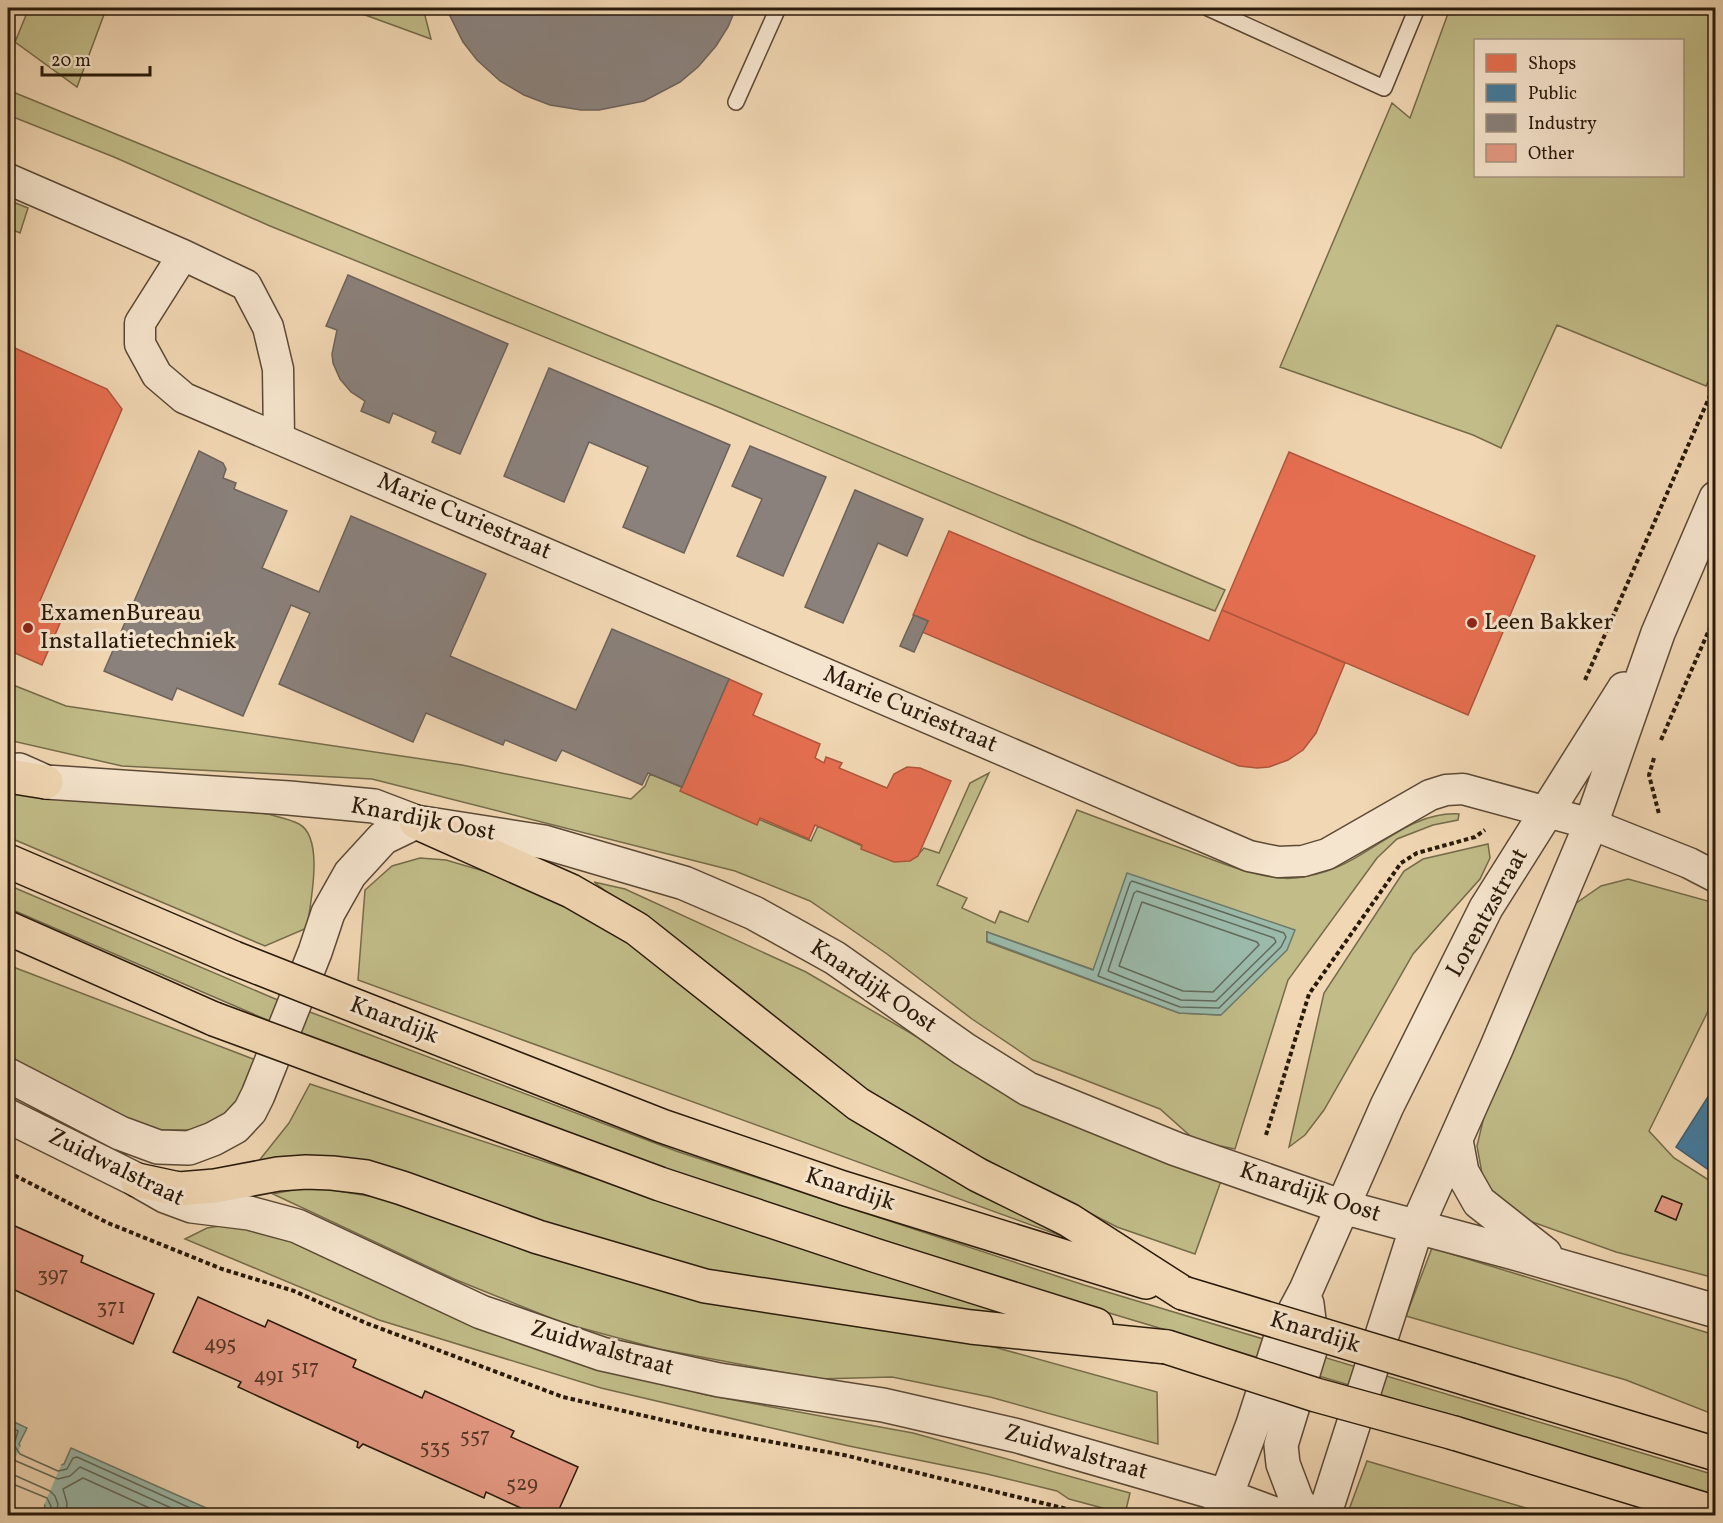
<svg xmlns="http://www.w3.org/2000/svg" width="1723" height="1523" viewBox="0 0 1723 1523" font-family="Vollkorn,serif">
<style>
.green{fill:#c1bc88;stroke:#756b4a;stroke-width:1.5;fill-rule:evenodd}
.water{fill:#9bbaab;stroke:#6d7a6b;stroke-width:1.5}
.pier{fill:#f1d7b3}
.shops{fill:#e76f51;stroke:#ae563c;stroke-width:1.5}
.public{fill:#457b9d;stroke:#3d5e71;stroke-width:1.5}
.industry{fill:#8a817c;stroke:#6d625a;stroke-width:1.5}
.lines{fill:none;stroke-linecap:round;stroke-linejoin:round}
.shore{stroke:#626a5b;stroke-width:1.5}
.building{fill:#e49983;stroke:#291a0b;stroke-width:1.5}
.service-casing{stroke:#5b4935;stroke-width:18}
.minor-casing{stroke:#5b4935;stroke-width:33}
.tertiary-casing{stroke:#5b4935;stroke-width:36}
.primary-casing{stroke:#291a0b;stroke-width:36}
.path{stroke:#291a0b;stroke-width:4;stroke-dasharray:4.5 3;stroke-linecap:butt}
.service{stroke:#f6e5ce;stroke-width:15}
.minor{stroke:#f6e5ce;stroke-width:30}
.tertiary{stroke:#f6e5ce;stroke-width:33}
.primary{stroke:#f1d7b3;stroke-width:33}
.primary-bridge-casing{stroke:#291a0b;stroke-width:36;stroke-linecap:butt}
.primary-bridge{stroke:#f1d7b3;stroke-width:33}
.poi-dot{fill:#8f2418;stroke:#f6e5ce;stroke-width:2}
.labels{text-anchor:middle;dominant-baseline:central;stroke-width:6;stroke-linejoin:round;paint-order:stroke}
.number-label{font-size:21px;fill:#583a29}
.street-label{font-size:24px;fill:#291a0b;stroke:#f6e5ce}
.poi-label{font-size:24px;fill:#291a0b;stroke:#f6e5ce;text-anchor:start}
</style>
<rect width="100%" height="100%" fill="#f1d7b3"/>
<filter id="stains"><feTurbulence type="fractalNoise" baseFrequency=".00333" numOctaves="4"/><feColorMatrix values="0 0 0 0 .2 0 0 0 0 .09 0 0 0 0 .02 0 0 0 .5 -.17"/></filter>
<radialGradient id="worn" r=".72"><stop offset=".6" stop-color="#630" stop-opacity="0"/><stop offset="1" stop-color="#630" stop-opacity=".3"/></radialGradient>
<path class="green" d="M29 8H134L105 12 77 87 15 42Z
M346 8H423L431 39Z
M1450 8H1715L1716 364 1706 386 1557 325 1501 448 1473 435 1280 367 1392 103 1410 118ZM1476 40H1682V176H1476Z
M8 90 1067 523 1225 590 1215 611 1028 538 720 408 270 226 114 157 8 115Z
M8 200 28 208 20 233 8 228Z
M8 683 66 706 462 765 631 799 645 786 650 774 811 841 818 826 893 860 916 857 924 848 939 853 970 783 989 773 937 885 967 898 962 908 995 923 1000 911 1028 922 1077 810C1114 824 1152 838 1189 851 1219 862 1249 875 1281 878 1294 880 1315 875 1327 871 1373 856 1408 811 1459 814L1458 820 1433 825 1397 839 1377 858 1288 980 1235 1149 1196 1141 1160 1109 1033 1060 972 1019 887 954 810 901 735 871 372 779 122 766 8 740ZM987 932 1221 1015 1179 1013 987 942Z
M8 788 268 814C278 817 290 819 299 824 325 838 310 904 307 928L265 946 8 837Z
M1488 844 1490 858 1480 879 1413 954 1324 1110 1305 1135 1289 1147 1324 993 1404 871 1423 859Z
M420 858 446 860 497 875 564 899 633 939 785 1056 1152 1269 358 980 365 890 392 866Z
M1628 879 1715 903V997L1649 1131 1674 1158 1715 1184V1278L1616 1252 1524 1219 1499 1203 1483 1179 1477 1146 1486 1108 1572 906 1601 886Z
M594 882 625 889 806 972 960 1062 1221 1181 1195 1254 1117 1227 911 1121 793 1037Z
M8 885 273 998 676 1151 1084 1285 1715 1475V1495L1086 1306 675 1172 265 1019 8 908Z
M8 965 261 1062 232 1112 197 1130H139L8 1065Z
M310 1084 1153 1363 962 1319 771 1284 254 1167 289 1123Z
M297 1189H326L393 1200 857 1325 994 1347 1157 1392 1158 1444 990 1397 892 1377 818 1379 659 1349 563 1323 454 1279 273 1194Z
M232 1224 260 1227 461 1321 597 1367 707 1395 913 1433 1130 1493 1125 1514 1069 1499 1057 1491 987 1474 849 1446 601 1388 379 1320 185 1239 207 1228Z
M1432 1248 1715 1335V1415L1626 1380 1406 1316Z
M1367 1461 1550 1515H1347Z"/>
<path class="water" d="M1127 873 1295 930 1287 950 1221 1015 1179 1013 987 941V932L1093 970Z
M8 1419 27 1428 19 1444 22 1449 60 1465 64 1464 71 1448 222 1515H41L45 1506 43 1502 8 1487Z"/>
<path class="pier" d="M21 1445 62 1463 44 1505 8 1489V1475Z"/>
<path class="shops" d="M8 345 107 389 122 409 39 603 64 614 42 665 8 650Z
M1289 452 1535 556 1468 715 1222 610Z
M949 531 1209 641 1222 610 1345 663 1316 733 1303 750 1288 760 1269 767 1257 768 1239 766 922 632 928 621 913 615Z
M729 679 762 694 753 715 820 744 815 758 824 763 826 757 842 763 839 768 887 788 894 774 907 767 920 768 951 781 918 856 910 861 894 862 861 849 862 845 815 825 809 839 760 818 757 825 680 791Z"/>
<path class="public" d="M1716 1084V1175L1676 1147Z"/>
<path class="industry" d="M446 8H736L728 27 716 46 698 67 680 82 644 101 599 110H581L550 105 524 95 500 81 477 60 463 42Z
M348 275 508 344 460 454 432 442 436 432 393 413 389 423 361 411 365 401 351 392 340 379 333 363 332 354 337 330 326 326Z
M549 368 730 445 684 553 623 527 648 467 589 442 564 502 504 476Z
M750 446 826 477 783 576 737 556 762 499 732 486Z
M199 451 223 463 226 469 223 478 236 483 234 489 287 511 262 568 319 592 351 516 486 574 450 656 576 710 612 629 729 679 682 787 648 773 642 785 562 750 556 761 505 740 503 745 426 713 413 742 279 684 310 613 291 605 243 716 177 688 172 700 104 671Z
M855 490 923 519 907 556 878 543 843 623 805 607Z
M914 615 928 621 914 652 900 646Z"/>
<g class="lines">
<path class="shore" d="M1132 881 1284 933 1286 937 1281 947 1219 1008 1180 1007 1098 976 1130 883Z
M1137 891 1274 938 1276 942 1216 1001 1181 1000 1108 971 1134 893Z
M1142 902 1257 942 1259 945 1213 992 1183 991 1119 966Z
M8 1426 18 1431 14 1445 20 1454 58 1471 67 1469 73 1458 77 1457 208 1516
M8 1451 16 1461 58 1479 70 1476 80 1467 189 1516
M8 1474 14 1475 50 1491 55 1496 58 1504 56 1516
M8 1482 47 1498 51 1506 48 1516
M66 1516 67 1503 63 1489 83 1478 167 1516"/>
</g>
<path class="building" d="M1662 1196 1682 1204 1676 1220 1655 1211Z
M8 1223 83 1256 81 1262 154 1294 133 1344 8 1287Z
M198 1297 265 1327 268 1320 356 1360 353 1367 422 1398 425 1391 514 1431 511 1437 578 1467 556 1516H538L486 1492 484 1498 363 1444 359 1448 357 1447 358 1442 238 1387 241 1382 173 1352Z"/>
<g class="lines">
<g class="service-casing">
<path id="service" d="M1208 8 1384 88 1417 8
M736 102 778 8"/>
</g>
<g class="minor-casing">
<path id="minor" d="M8 179 183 255
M279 437 278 369 268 327 246 285 183 255 140 323V344L157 375 184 398 1249 856 1278 862 1303 861 1327 854 1430 795 1446 790 1463 789 1591 824 1689 863 1716 877"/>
</g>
<g class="tertiary-casing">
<path id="tertiary" d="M19 770 46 782 289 798 374 806 416 822 544 842 684 883 754 913 835 958 964 1049 1028 1089 1176 1149 1343 1207 1511 1252 1716 1311
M8 1075 120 1133 158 1147 189 1148 213 1139 235 1127 250 1111 258 1095 315 952 328 913 350 874 383 838 416 822
M8 1116 137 1180 165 1196 192 1206 249 1213 297 1226 481 1312 602 1354 719 1380 883 1405 1018 1436 1226 1496 1280 1516
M1456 1140 1462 1172 1479 1202 1545 1254
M1307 1304 1312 1344 1281 1445 1283 1464 1297 1501 1308 1516
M1219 1515 1253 1424 1281 1337 1306 1290 1387 1106 1486 908 1624 689
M1324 1516 1417 1226 1496 1049 1591 824 1658 633 1716 498"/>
</g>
<g class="primary-casing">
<path id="primary" d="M8 776 46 782
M416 822 571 891 637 929 858 1104 978 1175 1069 1220 1183 1293
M8 861 234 958
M8 928 214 1019
M389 1019 662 1126 843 1188 1146 1282
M371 1077 660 1184 877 1256 1096 1325
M137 1180 179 1189 215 1186 278 1174 306 1172 332 1173 366 1177 402 1188 538 1237 705 1286 971 1327 1167 1347
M1471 1380 1716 1454
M1454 1433 1716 1513"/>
</g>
<path class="path" d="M1585 680 1716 382
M1661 740 1716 614
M1654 758 1649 775 1659 814
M1266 1135 1309 994 1401 863 1417 853 1475 837 1485 830
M8 1172 108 1223 222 1269 294 1291 366 1323 563 1397 706 1430 844 1455 1096 1516
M1066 1516 1068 1508"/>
<use href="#service" class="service"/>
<use href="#minor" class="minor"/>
<use href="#tertiary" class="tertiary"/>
<use href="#primary" class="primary"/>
<g class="primary-bridge-casing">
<path id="primary-bridge" d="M234 958 389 1019
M214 1019 371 1077
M1183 1293 1471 1380
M1167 1347 1316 1395 1454 1433"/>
</g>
<use href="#primary-bridge" class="primary-bridge"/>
</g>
<g class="poi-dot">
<circle cx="1472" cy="623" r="6"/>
<circle cx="28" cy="628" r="6"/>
</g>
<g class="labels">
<g class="number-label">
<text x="53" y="1275">397</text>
<text x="111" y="1307">371</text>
<text x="220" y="1344">495</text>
<text x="305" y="1368">517</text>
<text x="269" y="1376">491</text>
<text x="475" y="1436">557</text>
<text x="435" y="1447">535</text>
<text x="522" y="1484">529</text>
</g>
<g class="street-label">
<text transform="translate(464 517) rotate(23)">Marie Curiestraat</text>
<text transform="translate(910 710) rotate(23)">Marie Curiestraat</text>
<text transform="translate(423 820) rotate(11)">Knardijk Oost</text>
<text transform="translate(1488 913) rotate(-61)">Lorentzstraat</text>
<text transform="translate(873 987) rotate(34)">Knardijk Oost</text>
<text transform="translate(394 1021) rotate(21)">Knardijk</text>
<text transform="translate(116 1168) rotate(26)">Zuidwalstraat</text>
<text transform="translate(850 1190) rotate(18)">Knardijk</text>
<text transform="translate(1310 1193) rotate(18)">Knardijk Oost</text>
<text transform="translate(1315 1333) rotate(17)">Knardijk</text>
<text transform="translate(602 1349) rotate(16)">Zuidwalstraat</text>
<text transform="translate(1076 1453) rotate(16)">Zuidwalstraat</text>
</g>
<g class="poi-label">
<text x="40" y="614">ExamenBureau<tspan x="40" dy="28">Installatietechniek</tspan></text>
<text x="1484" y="623">Leen Bakker</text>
</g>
</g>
<rect width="1723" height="1523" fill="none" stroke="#f1d7b3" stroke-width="30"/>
<rect x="9" y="9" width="1705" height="1505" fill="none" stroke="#291a0b" stroke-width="3"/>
<rect x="15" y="15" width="1693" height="1493" fill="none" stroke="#291a0b" stroke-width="1.5"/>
<rect x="1474" y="39" width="210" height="138" fill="#f6e5ce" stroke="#a49480" stroke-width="1.5"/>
<rect x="1486" y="54" width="30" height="18" fill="#e76f51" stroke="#a49480" stroke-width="1.5"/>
<text x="1528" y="69" font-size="18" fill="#291a0b">Shops</text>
<rect x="1486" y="84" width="30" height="18" fill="#457b9d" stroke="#a49480" stroke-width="1.5"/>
<text x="1528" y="99" font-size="18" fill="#291a0b">Public</text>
<rect x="1486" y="114" width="30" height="18" fill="#8a817c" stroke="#a49480" stroke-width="1.5"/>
<text x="1528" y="129" font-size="18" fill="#291a0b">Industry</text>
<rect x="1486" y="144" width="30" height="18" fill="#e49983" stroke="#a49480" stroke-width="1.5"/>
<text x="1528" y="159" font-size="18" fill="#291a0b">Other</text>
<path d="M42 66v9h108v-9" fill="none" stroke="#291a0b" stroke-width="3"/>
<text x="51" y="66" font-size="18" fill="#291a0b" stroke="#f6e5ce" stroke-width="4.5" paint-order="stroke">20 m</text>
<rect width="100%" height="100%" filter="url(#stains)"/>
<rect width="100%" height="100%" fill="url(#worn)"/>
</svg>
